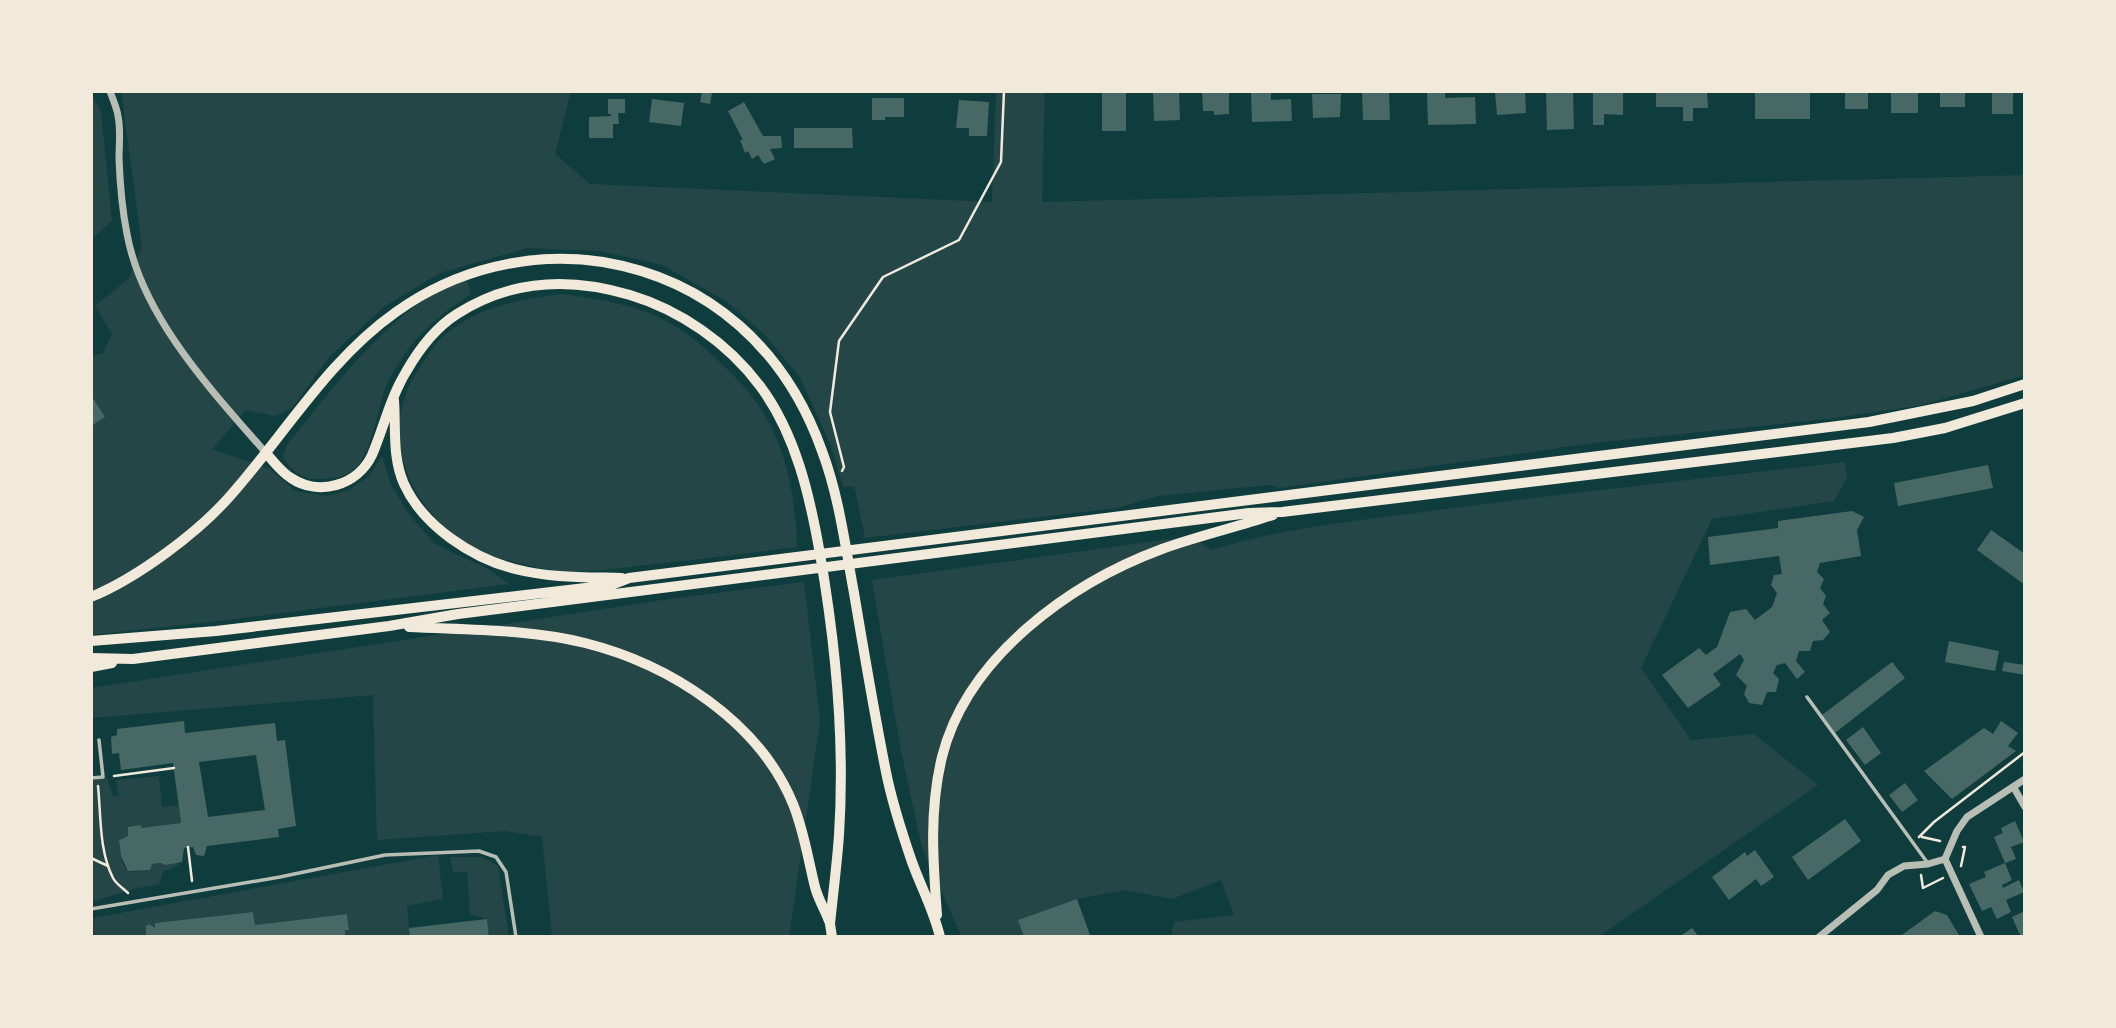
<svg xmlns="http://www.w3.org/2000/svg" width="2116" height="1028" viewBox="0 0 2116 1028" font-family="Montserrat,sans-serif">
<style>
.green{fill:#244646}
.building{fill:#486865;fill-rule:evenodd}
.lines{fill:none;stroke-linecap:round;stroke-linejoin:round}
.path{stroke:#f1e9da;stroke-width:2.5}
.service{stroke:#b8beb3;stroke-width:3.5}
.minor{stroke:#b8beb3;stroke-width:7}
.secondary{stroke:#f1e9da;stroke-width:10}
</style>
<rect width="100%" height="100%" fill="#0f3d3e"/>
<path class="green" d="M121 91H571L555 154 590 184 992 202 996 91H1045L1042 202 2025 175V375L1922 405 1828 419 1593 443 1280 488 1270 485 1158 496 1117 508 865 538 854 486 843 487 831 446 800 377 764 334 726 301 662 265 599 251 527 248 440 273 385 306 329 357 293 407 275 416 246 410 212 449 270 469 295 491 328 496 349 490 369 476 382 456 391 485 411 517 435 544 490 570 509 584 219 621 91 635V356L103 353 112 334 95 306 129 278 142 246Z
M91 94 101 111 112 221 91 240Z
M467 280 471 294C441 314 418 332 399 363 393 372 387 382 384 392 377 412 371 457 353 470 343 477 334 478 323 479 304 481 293 472 283 458L287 445C331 391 398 298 467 280Z
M562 294C590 298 619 302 646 312 671 321 695 338 713 356 731 372 750 391 763 412 787 450 796 503 797 547 749 553 702 559 654 564 623 568 590 573 559 571 542 569 523 564 506 560 420 537 365 438 424 361 430 353 436 342 443 336 480 306 516 300 562 294Z
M1845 462 1847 478 1834 501 1712 519 1641 668 1691 740 1754 734 1818 785 1598 937H1171L1174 922 1234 915 1221 880 1172 899 1125 890 1077 899 1018 920 1024 937H962L922 848 901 751 872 580 1192 536 1211 550C1282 528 1357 521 1430 511 1568 493 1707 478 1845 462Z
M804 582 820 720 789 937H552L542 837 505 831 377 840 373 695 91 718V688L662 600Z
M159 776 162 807 178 805 181 823 141 828V825L128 827V836L119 839C120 850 120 865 130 872L149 870 152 864C161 863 169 864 178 863L179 865 163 872 159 885 137 888 91 902V780L107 778 113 796 119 795 116 780Z
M438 855 443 899 407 906 410 937H345V930L349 929 347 914 255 925 253 912 155 923V928L149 924 146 926V937H94L93 918Z
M450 857H482L498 866 509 937H489L487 919 470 914 467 872H453Z"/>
<path class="building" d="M702 91 712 93 710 104 700 102Z
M1102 91H1126V131H1102Z
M1170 91H1179L1180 120 1154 121 1153 93Z
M1202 91H1229V114L1214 115V111H1203Z
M1251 91H1271V100L1291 99 1292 121 1252 122Z
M1362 91H1389L1390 120H1363Z
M1445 91V98L1475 97 1476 124 1428 125 1427 92Z
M1525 91 1526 113 1497 115 1495 92Z
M1546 91H1573L1574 129 1547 130Z
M1593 91H1623V115L1604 114V125H1593Z
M1656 91H1707L1708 108H1693V121H1683V107H1656Z
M1755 91H1810V119H1755Z
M1845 91H1868V109H1845Z
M1891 91H1918V113H1891Z
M1940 91H1965V107H1940Z
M1992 91H2013V114H1992Z
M1312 94H1341L1340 117 1313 118Z
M872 98H904V117H885V120H872Z
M608 99H625V113H618L619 124H613V138H589V117L611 116V114H608Z
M652 99 684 103 681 126 649 122Z
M959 100 989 102 987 136H969V128H956Z
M744 102 763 136H781L782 148 770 149 775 159 764 164 758 155 752 159 748 151 745 153 740 140H743L728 111Z
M794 128H852L853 148H794Z
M91 395 105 417 91 426Z
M1988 465 1993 488 1898 506 1894 483Z
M1852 511 1864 517 1857 530 1861 556 1820 563 1817 572 1824 579 1820 588 1826 596 1823 604 1830 613 1822 620 1830 632 1823 640 1813 641 1810 651H1799L1796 661 1805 672 1797 679 1785 663 1777 665 1773 673 1779 679 1776 692H1767L1762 705 1749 703 1744 694 1747 686 1736 675 1744 660 1740 654 1713 674 1721 685 1688 708 1662 675 1699 648 1706 655 1717 647 1730 612 1746 609 1755 620 1772 607 1777 593 1771 585 1774 575 1782 574 1779 556 1710 565 1708 537 1778 528V521Z
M1991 530 2025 554V585L1977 550Z
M1949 641 1999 651 1995 671 1945 662Z
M1892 662 1905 678 1835 733 1822 715Z
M2004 662 2025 665V675L2002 671Z
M184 721 185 733 275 723 277 741 285 740 296 826 278 829 279 837 207 846 204 856 196 855 193 847 184 848 182 862 165 865 161 863 152 864 150 870 128 871 121 856 119 840 128 836V827L141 825V828L181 823 173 763 121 770 119 753 112 754 111 737 117 735V729ZM256 755 265 810 208 817 199 762Z
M2001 721 2018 733 2008 746 2016 751 1952 799 1924 771 1984 728 1993 734Z
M1863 727 1881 753 1865 765 1846 740Z
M1905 783 1918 800 1902 812 1889 795Z
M1845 819 1861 841 1808 880 1792 857Z
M2015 821 2024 842 2011 847 2016 859 2005 863 1994 837 2003 833 2001 828Z
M1755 850 1774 877 1761 886 1756 879 1729 900 1712 877 1745 852 1747 856Z
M2005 863 2012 880 2002 885 2003 888 2019 880 2024 892 2006 900 2011 912 1997 919 1991 907 1982 911 1969 884 1986 877 1984 872Z
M1077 899 1090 935 1084 937H1024L1018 920Z
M1935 911 1947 915 1960 937H1899Z
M2025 911V937H2021L2012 917Z
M253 912 255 925 347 914 349 930H345V937H146V926L149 924 155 928V923Z
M487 919 489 937H410L409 928Z
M1692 928 1699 937H1679Z"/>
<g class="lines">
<path class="path" d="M842 471 844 467 830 412 839 341 883 277 959 240 1001 162 1004 91
M114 776 174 768
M98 786C101 815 99 851 113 878 116 884 123 888 128 893
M1919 837 1934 822 2025 752
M1922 837 1940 841
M188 847 192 881
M91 858 108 866
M1961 866 1965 847H1963
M1921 875 1923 888 1943 878"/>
<path class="service" d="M1807 697 1927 862
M91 778 103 777 99 740
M91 909 280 877 385 855 479 851 496 857 506 872 516 937"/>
<path class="minor" d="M110 91C113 100 117 108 118 116 121 130 119 145 119 159 120 184 122 209 127 234 142 317 212 391 266 453
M2014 788 2025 807
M1945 859 1981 937
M1819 937 1877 890 1888 875 1904 866 1928 864 1945 859 1957 831 1967 817 2025 779"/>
<path class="secondary" d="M394 400C396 428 392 457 404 484 423 526 472 558 515 569 550 578 586 577 622 578
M266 453C274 462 281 472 291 478 319 497 358 485 372 455 384 427 390 398 406 372 419 349 435 328 457 314 510 280 570 277 630 295 680 310 728 343 760 386 796 434 810 497 820 554 836 646 845 742 839 835 837 864 833 894 830 924L832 937
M91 597C137 578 198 533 231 495 285 434 329 359 396 312 456 269 530 251 603 262 710 280 786 350 822 451 839 496 845 545 854 593 864 652 874 712 886 772 892 802 902 833 912 862 921 887 934 911 940 937
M409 627C467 630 528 629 585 643 669 664 759 721 793 804 804 831 808 859 815 887 818 899 825 910 829 921
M91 641 216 631 611 585 629 578 1869 422 1973 401 2025 384
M91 658 133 659 389 626 458 614 1249 513 1282 512 1893 438 1945 428 2025 403
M91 667 112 663
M937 915C933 862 929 810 942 757 967 657 1070 583 1162 549 1198 536 1237 527 1273 515"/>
</g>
<rect width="2116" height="1028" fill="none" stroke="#f1e9da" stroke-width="186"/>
</svg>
